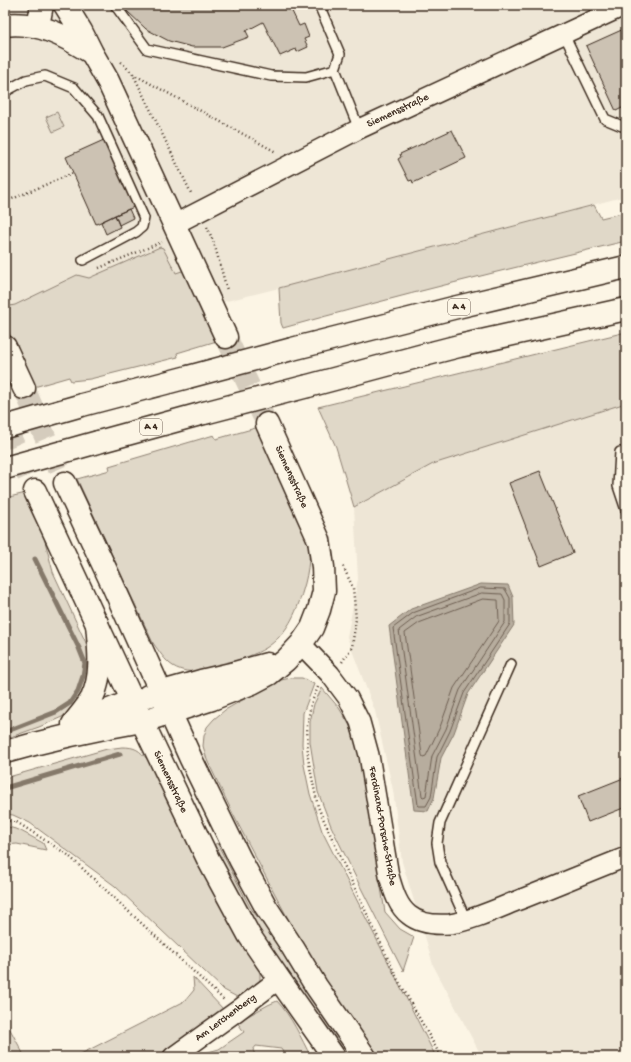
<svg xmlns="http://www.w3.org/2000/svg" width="631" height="1062" viewBox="0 0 631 1062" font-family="'Gochi Hand',sans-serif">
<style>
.built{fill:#eee6d6}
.green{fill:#e0d8c8;stroke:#8e8173}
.water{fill:#b7ad9e;stroke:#85796b}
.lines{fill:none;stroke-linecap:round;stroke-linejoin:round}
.shore{stroke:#6d5e51;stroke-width:1}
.stream{stroke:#85796b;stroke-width:5}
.building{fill:#ccc2b3;stroke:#3b2a1e}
.secondary-tunnel{stroke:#d5ccbd;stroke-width:22;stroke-dasharray:22 11;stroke-linecap:butt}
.service-casing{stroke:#3b2a1e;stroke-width:12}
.minor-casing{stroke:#3b2a1e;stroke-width:22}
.secondary-casing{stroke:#3b2a1e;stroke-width:25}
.motorway-casing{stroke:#3b2a1e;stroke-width:25}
.path{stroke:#3b2a1e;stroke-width:2.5;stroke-dasharray:1 3;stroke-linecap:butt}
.service{stroke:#fcf5e5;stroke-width:9}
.minor{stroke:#fcf5e5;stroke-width:19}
.secondary{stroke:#fcf5e5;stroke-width:22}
.motorway{stroke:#fcf5e5;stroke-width:22}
.motorway-bridge-casing{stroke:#3b2a1e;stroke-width:25;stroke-linecap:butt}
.motorway-bridge{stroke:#fcf5e5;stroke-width:22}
.labels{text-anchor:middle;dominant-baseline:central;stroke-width:3.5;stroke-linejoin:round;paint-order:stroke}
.shield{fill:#fcf5e5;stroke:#75675a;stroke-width:1}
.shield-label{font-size:10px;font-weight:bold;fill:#3b2a1e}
.street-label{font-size:11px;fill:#3b2a1e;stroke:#fcf5e5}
</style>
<rect width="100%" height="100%" fill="#fcf5e5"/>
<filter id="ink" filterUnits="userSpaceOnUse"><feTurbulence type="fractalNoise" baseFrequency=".025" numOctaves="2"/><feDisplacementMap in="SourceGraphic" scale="8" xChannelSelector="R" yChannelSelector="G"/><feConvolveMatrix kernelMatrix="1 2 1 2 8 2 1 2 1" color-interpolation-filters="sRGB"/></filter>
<g filter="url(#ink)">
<path class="built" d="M5 5H626V196L291 285 19 353 5 324Z
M626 403V1057H482L433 965 427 943 402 862 393 790 375 711 347 637 358 579 354 507 433 464Z"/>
<path class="green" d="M57 112 64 127 53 132 46 117Z
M594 205 601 218 626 212V241C511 268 397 296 283 328L281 323 279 288Z
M160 247 163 248 176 273 188 269 220 340 177 353 178 357 90 379 71 381 69 377 34 387 5 324V307L15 305 77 275 89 278Z
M626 332V403L433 464 354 507 336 447 318 407Z
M259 427 306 533C308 542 310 551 309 560 308 570 306 581 303 590 296 614 287 634 266 648 254 655 241 659 229 663 211 669 191 677 173 666 165 661 159 651 153 643L77 479 110 470 109 466 214 435 216 439Z
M26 493 41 526 53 572 86 643 90 656 88 685 74 708 62 717 39 727 5 739V498Z
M291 678H302L314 684 303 713 302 744 304 765 310 794 322 831 436 1057H375L335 996 295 932 236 820 207 760 203 746 204 736 207 727 214 719 225 710 269 685 281 680Z
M322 688 339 708 349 724 358 748 385 912 400 929 414 937 403 971 361 888 331 826 318 792 310 742V722L314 704Z
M122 747C136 747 139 750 148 760L260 971V980L248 992 237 997 224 990 115 886 30 823 13 815 5 814V778L107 749Z
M5 826 19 830 43 843 46 850 17 844 5 845Z
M217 843 250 907 277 943 353 1057H346L265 943 211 847Z
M193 977 224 1010 160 1057H75L185 1001 194 990Z
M277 1001C292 1017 301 1038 311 1057H286L281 1049 256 1046 253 1050 256 1057H190L219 1049 244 1032 237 1022 268 1005Z
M5 1020 25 1057H5Z"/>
<path class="water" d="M481 584 508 585 513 597 514 625 468 694 454 733 441 758 434 798 428 811 414 810 389 626 411 609Z"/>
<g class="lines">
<path class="shore" d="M481 588 505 589 510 598V624L464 693 450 731 437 757 431 797 426 806H419L418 805 393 628 413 613Z
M482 593 502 594 505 600V622L460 690 446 729 432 756 426 796 423 797 422 796 399 630 416 617Z
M483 599 497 600H498L499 621 454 688 440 727 426 756 423 757 422 755 405 633 419 623Z"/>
<path class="stream" d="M5 732 56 712 70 703 78 691 83 676 85 663 79 648 35 559
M5 788 120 754"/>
</g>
<path class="building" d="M123 5H289L299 26 304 24 309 37 304 39 308 47 297 52 296 49 280 56 263 22 246 31 249 37 222 47H192L169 41 146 29 127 11Z
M626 28V106L616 111 586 46Z
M452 130 466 158 413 183 412 180 409 181 398 159 401 157 400 154Z
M106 139 136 206 96 224 66 157Z
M129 209 133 218 119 225 115 215Z
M115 215 120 227 106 234 101 222Z
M540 471 573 553 541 566 509 483Z
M626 777V807L588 822 578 796Z"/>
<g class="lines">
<path class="secondary-tunnel" d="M226 337 267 424
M24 388 65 483
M5 426 35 491"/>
<g class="service-casing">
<path id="service" d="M115 5 147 49 271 76 306 77 335 69
M319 5 340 54 335 69 359 129
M564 34 605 119 622 126 626 124
M6 91 26 80 45 76 74 88 98 116 144 218 142 227 136 232 83 260
M620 452 618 486 626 510
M466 920 440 862 437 843 440 823 511 664"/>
</g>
<g class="minor-casing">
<path id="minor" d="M175 224 359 129 626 5
M301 644 330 674 348 698 360 722 369 755 389 876C393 889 397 906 409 915 420 924 437 925 450 924 471 921 499 908 519 900 555 886 590 871 626 857
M173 1057 237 1011 279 979"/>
</g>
<g class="secondary-casing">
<path id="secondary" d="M65 5 81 31 92 53 108 81 226 337
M5 25C38 21 65 36 92 53
M38 26 42 5
M5 347 24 388
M65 483 110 579 191 759 240 859 266 907 293 948 316 986 365 1057
M35 491 142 721 208 859 249 935 279 979 334 1057
M148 696 201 681 231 674 267 664
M156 717 212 699 252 683 269 674 286 660 301 644 312 628 319 610 324 591 323 567 319 540 267 424"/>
</g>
<g class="motorway-casing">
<path id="motorway" d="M292 349 453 308 626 267
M308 386 420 356 459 346 626 309
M82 405 188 377
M98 442 204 413
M73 724C79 716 87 707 92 698 103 675 99 648 97 623
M74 724 132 701
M5 752C50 739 96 729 142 721"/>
</g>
<path class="path" d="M121 62 133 74 192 195
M133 74 276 152
M5 202 73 173
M207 227 214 243 227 290
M99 268 162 242
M342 662 352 647 356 619 353 588 343 566
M318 687 311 704 307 726 308 758 318 807 344 865 397 978 441 1057
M5 821H15L68 855 224 1000"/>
<use href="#service" class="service"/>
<use href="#minor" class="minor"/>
<use href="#secondary" class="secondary"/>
<use href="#motorway" class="motorway"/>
<g class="motorway-bridge-casing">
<path id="motorway-bridge" d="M188 377 292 349
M204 413 308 386
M5 427 82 405
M5 468 98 442"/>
</g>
<use href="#motorway-bridge" class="motorway-bridge"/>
</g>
</g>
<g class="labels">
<g class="shield">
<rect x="448" y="299" width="22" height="16" rx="3"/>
<rect x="140" y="419" width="22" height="16" rx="3"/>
</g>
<g class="shield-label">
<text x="459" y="307">A 4</text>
<text x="151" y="427">A 4</text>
</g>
<g class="street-label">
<text transform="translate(398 111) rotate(-25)">Siemensstraße</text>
<text transform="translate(291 477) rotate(66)">Siemensstraße</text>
<text transform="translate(170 782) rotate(65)">Siemensstraße</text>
<text transform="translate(382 826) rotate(80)">Ferdinand-Porsche-Straße</text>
<text transform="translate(226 1018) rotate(-36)">Am Lerchenberg</text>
</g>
</g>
<rect width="631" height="1062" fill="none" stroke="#fcf5e5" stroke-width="20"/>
<rect x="10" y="10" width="611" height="1042" fill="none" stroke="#3b2a1e" stroke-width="1.5" filter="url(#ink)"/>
</svg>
